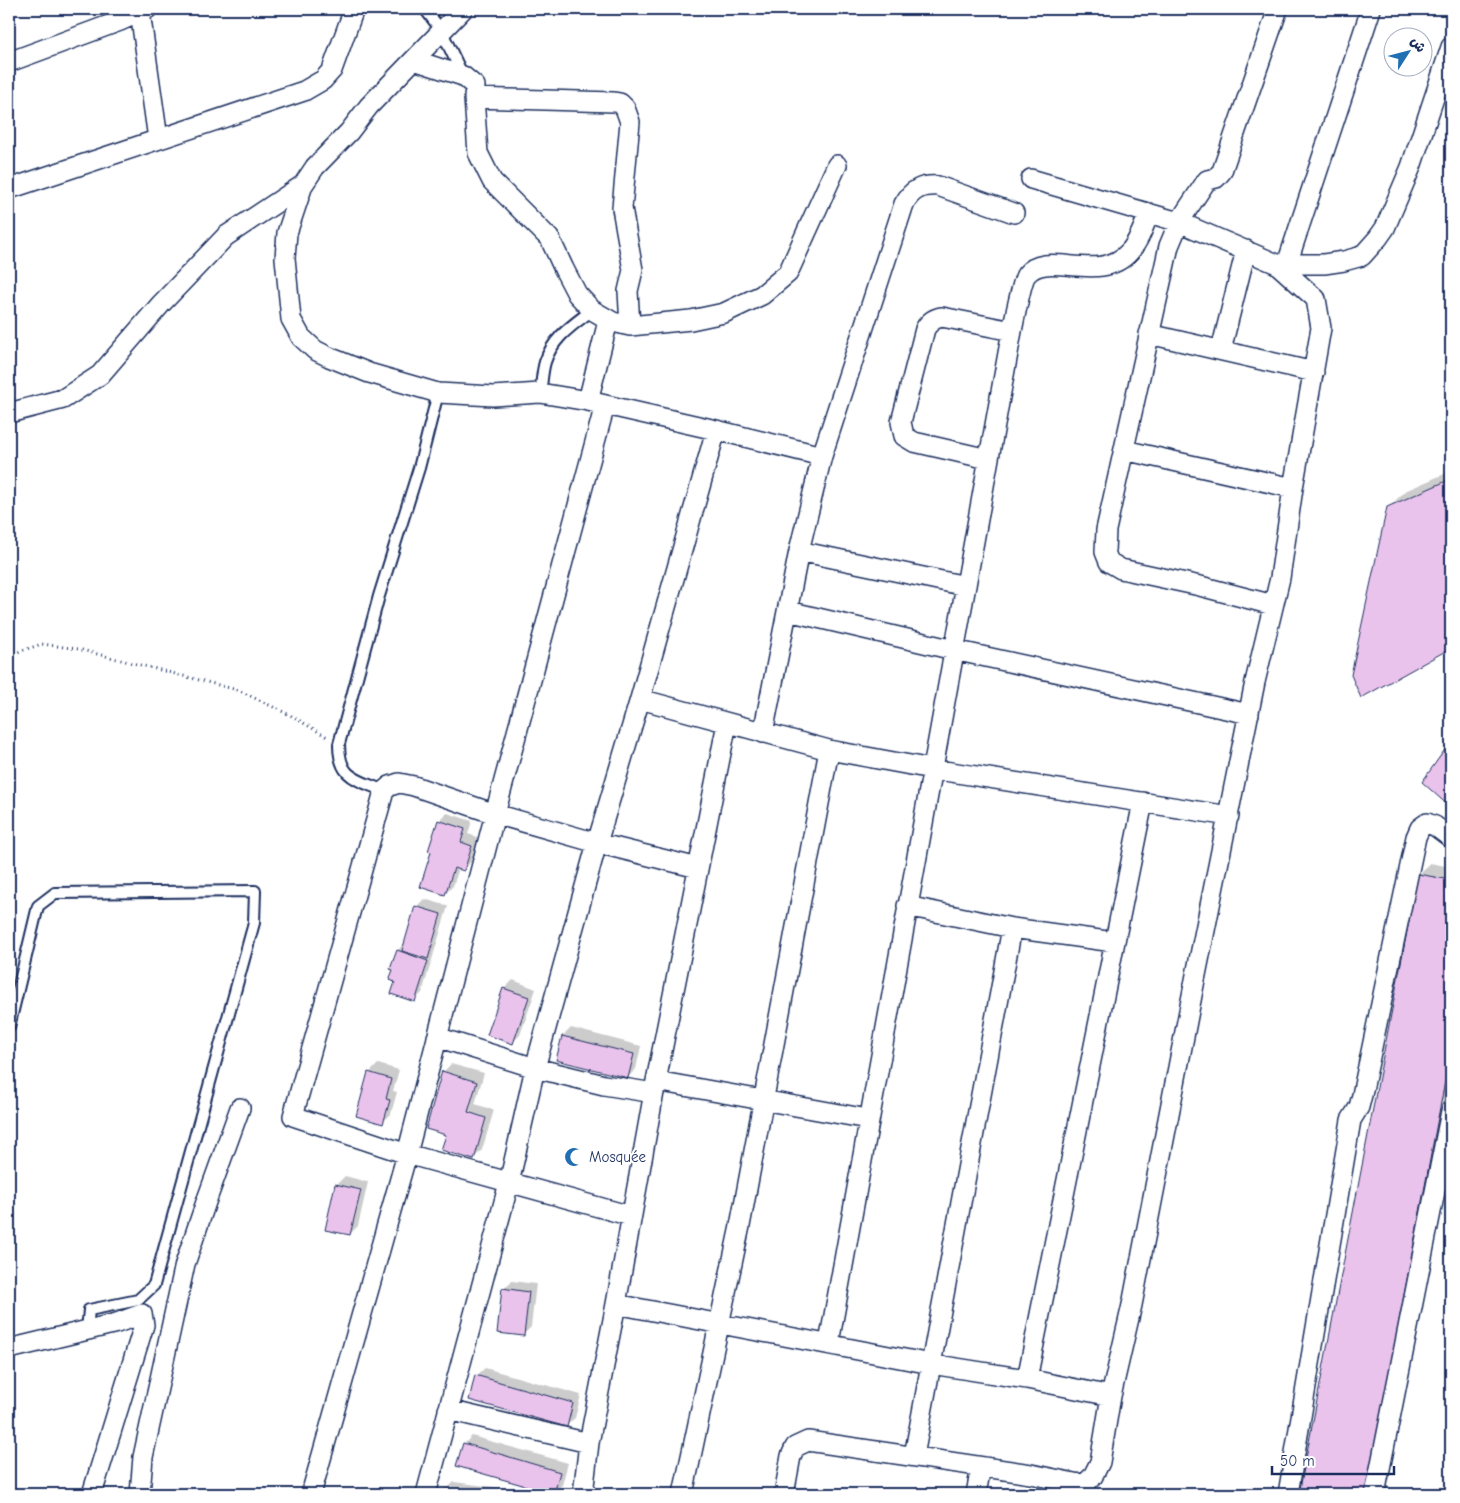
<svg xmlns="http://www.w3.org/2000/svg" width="1460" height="1503" viewBox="0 0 1460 1503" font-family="'Comic Neue','Playpen Sans Arabic',sans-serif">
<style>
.shadow{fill:#0003}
.building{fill:#eac3ec;stroke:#1b2f5e}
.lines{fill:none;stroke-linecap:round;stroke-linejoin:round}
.service-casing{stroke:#1b2f5e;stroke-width:14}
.minor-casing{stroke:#1b2f5e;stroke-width:22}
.path{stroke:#1b2f5e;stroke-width:3;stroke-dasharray:1 4;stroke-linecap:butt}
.service{stroke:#fff;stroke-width:10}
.minor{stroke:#fff;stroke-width:19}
.labels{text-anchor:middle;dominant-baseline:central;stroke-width:4;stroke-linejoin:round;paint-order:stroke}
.poi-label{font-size:15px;fill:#1b2f5e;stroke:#fff;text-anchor:start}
</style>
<rect width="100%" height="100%" fill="#fff"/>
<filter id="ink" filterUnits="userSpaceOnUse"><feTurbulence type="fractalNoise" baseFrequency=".02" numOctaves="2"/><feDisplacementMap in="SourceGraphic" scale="10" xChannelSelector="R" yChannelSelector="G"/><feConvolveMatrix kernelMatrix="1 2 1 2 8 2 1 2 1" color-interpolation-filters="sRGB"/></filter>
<g filter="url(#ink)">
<path class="shadow" d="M1451 471V647L1362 696 1388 508 1405 491Z
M1451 743V806L1424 782Z
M447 813 472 821 468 834 480 838 472 861 464 869 459 868 453 886 445 894 433 851 439 821Z
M1430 863 1451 867V1093L1374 1494H1300L1419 874Z
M424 899 448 906 422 993 414 1001 396 982 394 969 398 950 406 941 416 907Z
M513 980 536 989 520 1035 512 1043 489 1035 505 988Z
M571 1028 641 1046 636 1069 628 1077 558 1059 563 1036Z
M378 1064 399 1070 393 1091 397 1092 391 1114 383 1122 357 1115 370 1072Z
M451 1064 484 1073 475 1104 494 1110 482 1150 474 1158 447 1134 443 1072Z
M345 1176 368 1182 358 1226 350 1234 337 1184Z
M512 1281 536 1284 531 1327 523 1335 503 1289Z
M485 1368 581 1395 575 1418 566 1426 476 1376Z
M472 1436 568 1463 562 1485 553 1493 464 1444Z
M454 1482 549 1494H445L446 1490Z"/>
<path class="building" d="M1451 479V648L1361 698 1351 675 1387 507Z
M1451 741V808L1422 782Z
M438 820 465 829 461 842 472 846 464 871 454 868 445 895 420 887 431 852 428 851Z
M1418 874 1451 880V1050L1366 1494H1299Z
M415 906 441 914 428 959 402 951Z
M397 950 428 961 415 1002 391 994 395 982 389 980 393 970 390 969Z
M503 988 529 997 513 1044 487 1035Z
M562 1036 634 1054 628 1078 556 1060Z
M442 1071 477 1082 468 1112 486 1118 474 1160 441 1150 446 1135 426 1129Z
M368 1072 391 1079 386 1099 390 1100 383 1124 356 1116Z
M335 1184 361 1190 350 1235 325 1230Z
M502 1288 529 1292 524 1336 497 1333Z
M475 1375 573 1403 567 1427 469 1400Z
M463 1443 560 1472 554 1494 456 1466Z
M445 1489 481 1494H444Z"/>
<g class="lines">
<g class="service-casing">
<path id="service" d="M425 9 441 30 463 76
M540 393C542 383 542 372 545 362 553 337 573 325 592 310
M384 791C357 779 339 779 339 744L379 596 419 468 438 393
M9 1027 38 906 55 893 255 891 254 923 154 1285 138 1300 89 1310 87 1330"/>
</g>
<g class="minor-casing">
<path id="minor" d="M463 9 369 106 349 132 315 167 303 185 287 233 285 258 291 319 301 337 315 350 329 357 369 373 438 393 493 396 540 393 588 401 716 430 822 456
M140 12 158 139
M414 60 463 76 475 86 474 98 478 153 492 181 550 239 564 269 577 294 592 310 613 322 630 326 691 320 724 313 762 295 788 273 837 165
M9 62 120 21 147 9
M474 98 614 102 620 103 625 108 630 122 622 208 633 270 628 291 630 326
M9 189 304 91 323 80 332 70 354 9
M1277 264H1324L1344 261 1362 256 1378 238 1385 228 1411 167 1451 47
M1287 264 1371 9
M1149 334 1314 372
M1221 350 1246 250
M588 401 608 321
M9 413 63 399 100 375 161 304 226 236 303 185
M1124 450 1293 488
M988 459 914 442 904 436 901 422 925 329C929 322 935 318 942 317L1012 331
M799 551 966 586
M1273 605 1200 586 1121 569 1109 562 1105 552 1106 530 1169 246 1179 222 1207 180 1216 178 1222 171 1278 9
M788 611 954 650 1249 714
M640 699 829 750 932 769 1229 816
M763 733 799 551 822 456 904 204C912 189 922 185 938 186L1014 213
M907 906 1012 928 1114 942
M437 1037 535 1068 604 1085 654 1093
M656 1081 868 1119
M631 1216 407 1154 293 1116 381 802 384 791 390 786 399 783 414 786 495 814 597 843 698 868
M616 1304 931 1364 1027 1379 1111 1396
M829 1343 1012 331C1014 321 1022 281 1026 275 1046 248 1100 286 1130 251 1139 241 1144 226 1149 213
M9 1349 117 1323 142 1314 144 1325 92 1494
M1027 1379 1143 802
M448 1410 589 1443
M914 1456 1012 928
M140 1494 143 1457 185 1264 206 1202 240 1108
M311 1494 407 1154 495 814 605 405
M426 1494 509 1183 535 1068 597 843 640 699 716 430
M583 1494 589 1443 616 1304 656 1081 727 723
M683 1494 740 1226 829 750
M784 1494 791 1456 795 1447 808 1441 1031 1474 1079 1484 1087 1482 1093 1476 1100 1462 1111 1396 1132 1305 1194 985 1255 682 1280 578 1293 488 1321 328 1316 299 1277 264 1179 222 1031 179
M976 1494 981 1467
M1288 1494 1351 1120 1359 1107 1362 1095 1416 837 1420 828 1427 823 1435 826 1451 838
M1375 1494 1451 1111"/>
</g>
<path class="path" d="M9 655 42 644 78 649 238 690 290 715 329 738"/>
<use href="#service" class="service"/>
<use href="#minor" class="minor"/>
</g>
</g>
<defs>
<g id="mosque-bare" transform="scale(1.5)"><path d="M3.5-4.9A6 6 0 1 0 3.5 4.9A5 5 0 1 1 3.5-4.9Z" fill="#1f6fb2" stroke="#fff" stroke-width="2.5" paint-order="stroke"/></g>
</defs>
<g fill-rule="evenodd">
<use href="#mosque-bare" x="574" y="1157"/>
</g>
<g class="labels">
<g class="poi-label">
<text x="589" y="1157">Mosquée</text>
</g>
</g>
<rect width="1460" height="1503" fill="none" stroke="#fff" stroke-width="30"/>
<rect x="15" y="15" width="1430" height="1473" fill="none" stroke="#1b2f5e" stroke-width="2" filter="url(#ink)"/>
<g transform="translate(1408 52) rotate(54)"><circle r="24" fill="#ffffff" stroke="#a4acbf"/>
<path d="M0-4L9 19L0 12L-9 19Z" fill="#1f6fb2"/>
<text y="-8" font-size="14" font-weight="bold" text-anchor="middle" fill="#1b2f5e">ش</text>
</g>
<path d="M1272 1466v8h122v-8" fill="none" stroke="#1b2f5e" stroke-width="2.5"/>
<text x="1280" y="1466" font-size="15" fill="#1b2f5e" stroke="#ffffff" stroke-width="4" paint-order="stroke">50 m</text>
</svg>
